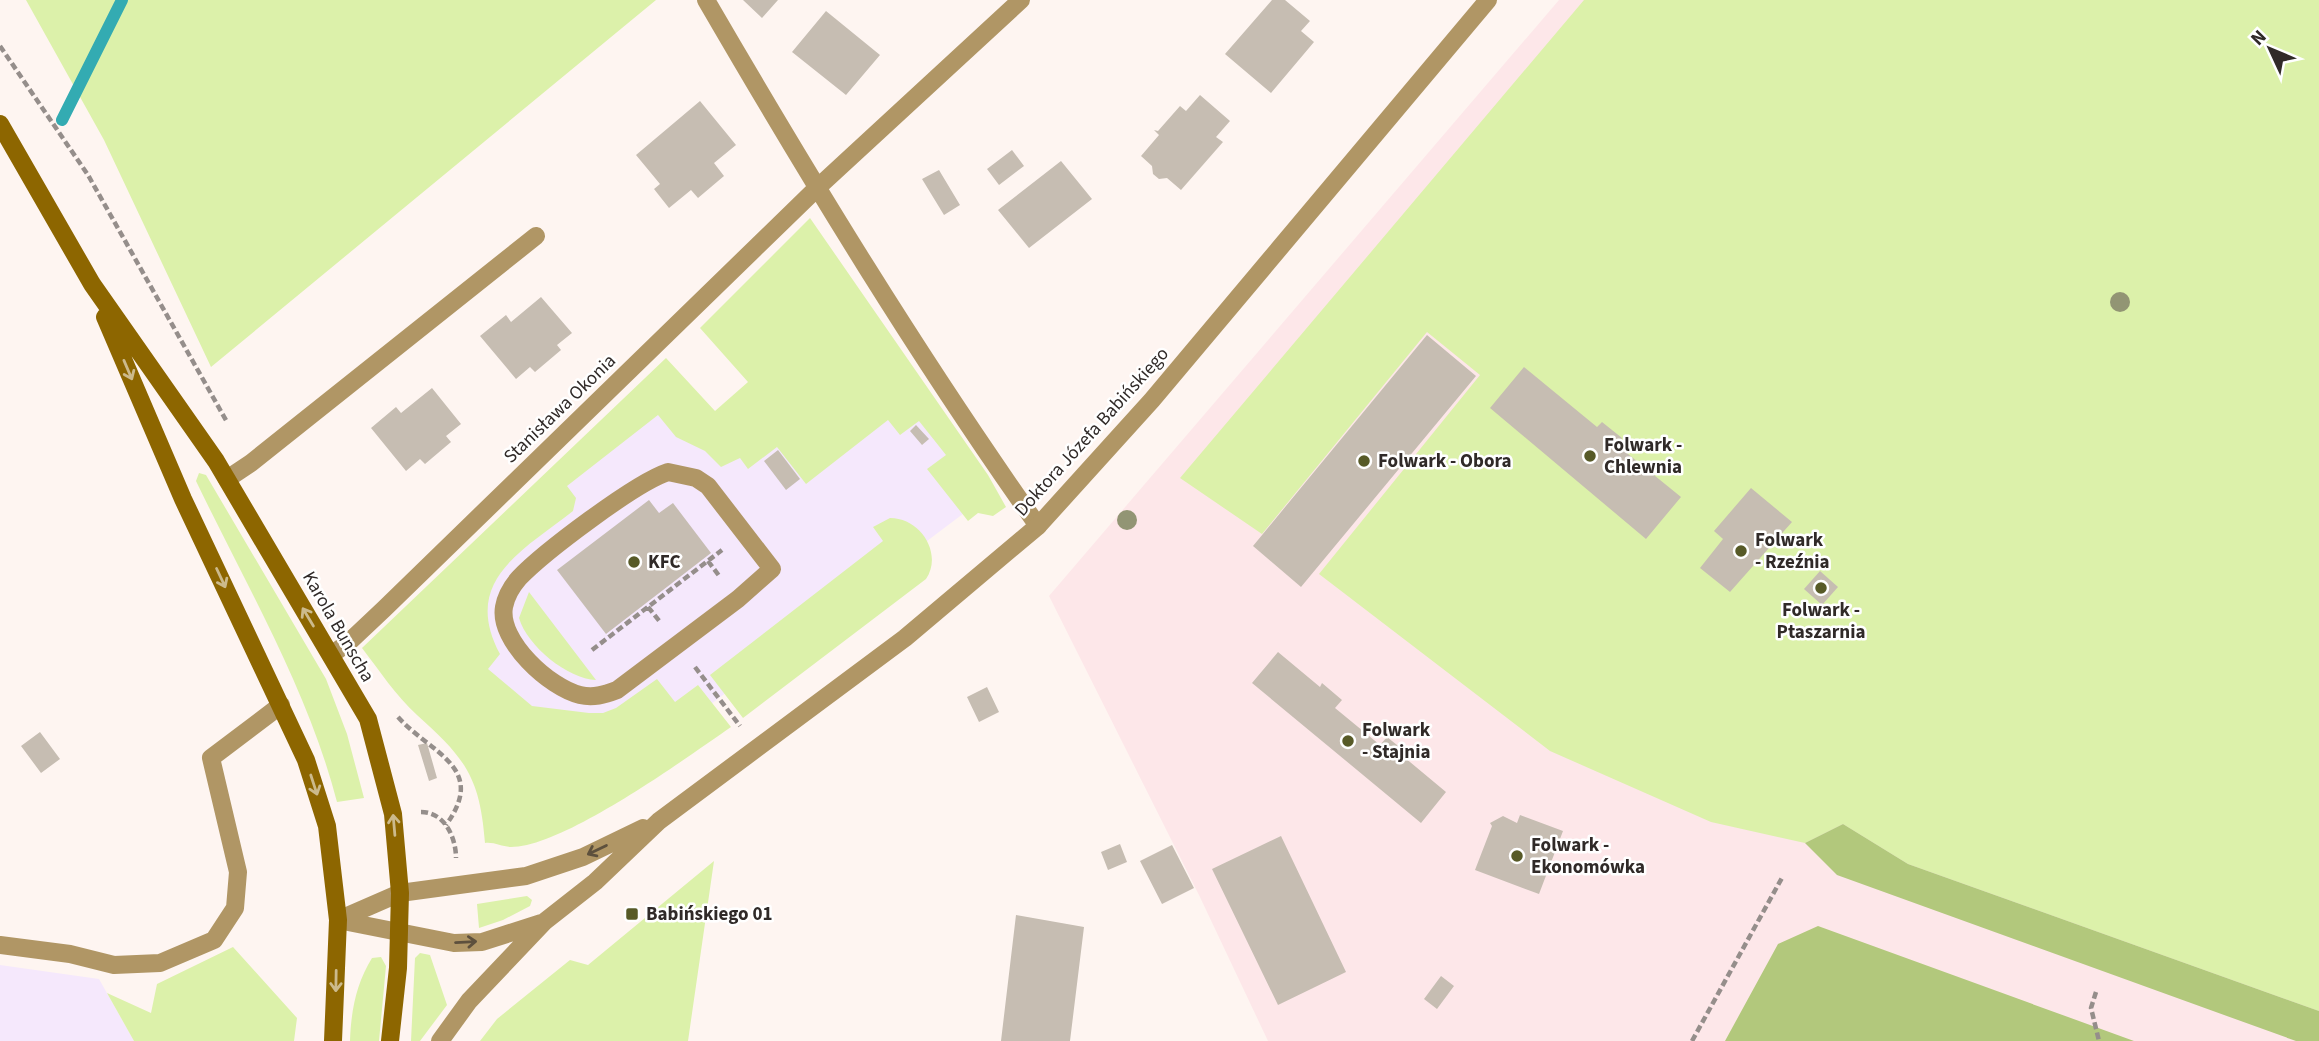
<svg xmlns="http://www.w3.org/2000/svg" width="2319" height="1041" viewBox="0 0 2319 1041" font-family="'Source Sans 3',sans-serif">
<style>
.commercial{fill:#f5e8fc}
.medical{fill:#fde7e9}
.green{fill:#dcf1aa}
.forest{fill:#b2c87c}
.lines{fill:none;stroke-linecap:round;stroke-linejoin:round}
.stream{stroke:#33abb2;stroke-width:12}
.building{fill:#c6bdb2}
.path{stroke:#958e8b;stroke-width:4.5;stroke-dasharray:7 3.5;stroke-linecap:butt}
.service{stroke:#b09665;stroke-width:18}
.tertiary{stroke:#b09665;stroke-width:18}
.secondary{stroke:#8d6600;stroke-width:18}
.tree{fill:#929574}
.oneway{stroke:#ccba8c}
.oneway2{stroke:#5d503d}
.poi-dot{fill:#575a27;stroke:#fff;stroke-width:2.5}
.labels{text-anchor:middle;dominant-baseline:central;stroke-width:5;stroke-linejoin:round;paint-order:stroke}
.street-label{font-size:19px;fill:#302a28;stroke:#fff}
.poi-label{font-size:19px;font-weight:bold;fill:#302a28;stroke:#fff;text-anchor:start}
</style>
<rect width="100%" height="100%" fill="#fef5f1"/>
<path class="commercial" d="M918 397 988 495 625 769 500 742 452 592 652 405 730 452Z
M0 965 99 979 134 1041H0Z"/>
<path class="medical" d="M1559 0H2319V1041H1268L1199 895 1049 596Z"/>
<path class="green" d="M26 0H656L211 367 104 140Z
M1584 0H2319V1011L1908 864 1843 824 1805 843 1711 822 1550 751 1319 574 1480 375 1427 332 1262 534 1180 478Z
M810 218 988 475 1006 507 993 516 978 513 968 521 927 469 946 455 919 421 900 435 888 420 806 484 777 447 748 469 740 458 721 467 705 451 676 437 658 415 567 486 576 498 573 511C522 551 461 581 500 654L488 669 532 706 589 713H603L616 708 657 679 675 702 698 685 731 727C686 758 564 847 511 847 502 847 495 842 485 843 480 777 465 758 417 715 396 696 379 670 362 648L666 358 715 411 748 382 700 328Z
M199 473 206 475 326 679 347 734 364 798 337 802C308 690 246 585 196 481Z
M890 518C921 518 943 554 926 579L743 718 710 675 883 541 873 527Z
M529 592 596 680C568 679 527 646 519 618Z
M714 861 688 1041H480L497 1019 570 960 588 965Z
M527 896 532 900 530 906 503 920 479 928 477 904Z
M233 947 297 1018 294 1041H134L107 993 151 1013 157 984Z
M420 953 430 955 447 1005 420 1041H411L415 958Z
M381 957 386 966 379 1041H350C351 1011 356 984 372 958Z"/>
<path class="forest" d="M1843 824 1908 864 2319 1011V1041H2296L1837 875 1805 843Z
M1818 926 2134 1041H1725L1778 944Z"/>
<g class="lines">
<path class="stream" d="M62 120 122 0"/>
</g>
<path class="building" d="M743 0H778L762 18Z
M1272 0H1285L1310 21 1301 31 1314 42 1271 93 1225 54Z
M826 11 880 55 846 95 792 52Z
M1200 95 1230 121 1216 137 1223 142 1181 190 1167 178 1159 179 1153 174 1152 166 1141 156 1159 135 1154 130 1158 131 1180 106 1186 111Z
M700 101 736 145 714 163 724 176 698 198 691 190 669 208 654 189 660 184 636 155Z
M1012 150 1024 166 999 185 987 169Z
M1061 161 1092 199 1029 248 998 210Z
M939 170 960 205 944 215 922 179Z
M541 297 572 333 557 345 561 350 535 372 530 367 516 379 480 336 506 315 511 322Z
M1427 335 1476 376 1301 587 1253 546Z
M1524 367 1597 427 1602 422 1622 438 1617 445 1681 497 1646 539 1490 408Z
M432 388 461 424 446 436 451 442 425 464 420 459 406 471 371 428 396 407 401 413Z
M916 425 929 439 922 445 910 431Z
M778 450 800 479 786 490 764 461Z
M1751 488 1792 522 1730 592 1700 568 1723 539 1714 531Z
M649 500 659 513 673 503 711 553 606 634 557 570Z
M1820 571 1838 587 1822 605 1804 589Z
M1278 652 1320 687 1322 683 1342 700 1335 708 1380 745 1387 737 1407 753 1404 757 1446 792 1421 823 1252 683Z
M987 687 999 712 979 722 967 697Z
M40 732 60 759 41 773 21 746Z
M427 743 437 778 429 781 418 745Z
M1520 815 1563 831 1539 894 1475 870 1492 826 1490 823 1503 816 1517 823Z
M1281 836 1346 972 1278 1005 1212 869Z
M1120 844 1127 862 1108 870 1101 852Z
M1172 845 1194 888 1162 904 1140 861Z
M1016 915 1084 927 1070 1041H1001Z
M1441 976 1454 986 1437 1009 1424 999Z"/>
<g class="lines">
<path class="path" d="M0 46 88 175 227 422
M708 561 720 577
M648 607 661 623
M592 650 722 550
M695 667 740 726
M398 717C431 754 488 767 446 825
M421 812C445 812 456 838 456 858
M2096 992 2091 1008 2099 1041
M1692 1041 1783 876"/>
<path class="service" d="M706 0C810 179 918 356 1038 526
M668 472 696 478 708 486 772 569 738 599 617 690C604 695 593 698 580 695 550 688 498 641 504 607 506 596 512 586 519 578 544 552 635 483 668 472Z
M227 479 251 463 536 236
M331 655 349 642 384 609 816 189 1021 0
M0 945 70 954 114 965 160 963 214 940 235 908 238 872 211 758 281 705"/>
<path class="tertiary" d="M338 920 400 893 526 876 583 857 643 828
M338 920 454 943 482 942 541 923
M440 1041 469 1001 544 922 595 882 659 821 905 638 1038 526 1152 400 1488 0"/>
<path class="secondary" d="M0 124 92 284 216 461 368 719 393 814 400 893 398 968 390 1041
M105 317 183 499 306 760 327 826 338 920 333 1041"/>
</g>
<g class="tree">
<circle cx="2120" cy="302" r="10"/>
<circle cx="1127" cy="520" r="10"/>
</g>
<defs><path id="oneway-shaft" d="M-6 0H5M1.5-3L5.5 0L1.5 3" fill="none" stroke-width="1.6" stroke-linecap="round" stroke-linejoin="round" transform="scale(1.75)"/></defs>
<g class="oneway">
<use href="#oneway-shaft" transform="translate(128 370) rotate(67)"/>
<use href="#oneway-shaft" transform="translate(221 578) rotate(65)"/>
<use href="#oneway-shaft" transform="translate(308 617) rotate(-121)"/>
<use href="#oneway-shaft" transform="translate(314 785) rotate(72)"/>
<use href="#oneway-shaft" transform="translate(394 825) rotate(-95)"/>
<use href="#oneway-shaft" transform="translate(336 981) rotate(91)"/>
</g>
<g class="oneway2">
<use href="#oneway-shaft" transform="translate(597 850) rotate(154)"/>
<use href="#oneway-shaft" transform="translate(466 942) rotate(-3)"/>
</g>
<g class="poi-dot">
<circle cx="1590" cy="456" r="7"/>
<circle cx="1364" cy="461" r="7"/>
<circle cx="1741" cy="551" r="7"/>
<circle cx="634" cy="562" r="7"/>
<circle cx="1821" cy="588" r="7"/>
<circle cx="1348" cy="741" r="7"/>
<circle cx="1517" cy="856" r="7"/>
<rect x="625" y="907" width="14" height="14" rx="3.5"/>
</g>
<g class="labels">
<g class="street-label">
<text transform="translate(560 409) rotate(-44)">Stanisława Okonia</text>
<text transform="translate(1092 432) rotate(-48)">Doktora Józefa Babińskiego</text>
<text transform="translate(338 627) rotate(60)">Karola Bunscha</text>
</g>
<g class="poi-label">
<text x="1604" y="445">Folwark -<tspan x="1604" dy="22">Chlewnia</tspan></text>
<text x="1378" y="461">Folwark - Obora</text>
<text x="1755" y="540">Folwark<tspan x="1755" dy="22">- Rzeźnia</tspan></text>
<text x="648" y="562">KFC</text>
<text x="1821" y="610" text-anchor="middle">Folwark -<tspan x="1821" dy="22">Ptaszarnia</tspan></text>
<text x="1362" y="730">Folwark<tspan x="1362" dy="22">- Stajnia</tspan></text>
<text x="1531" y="845">Folwark -<tspan x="1531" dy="22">Ekonomówka</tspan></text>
<text x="646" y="914">Babińskiego 01</text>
</g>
</g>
<g transform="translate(2270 49) rotate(314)" stroke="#ffffff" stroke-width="5" paint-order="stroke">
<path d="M0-5L12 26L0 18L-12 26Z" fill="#302a28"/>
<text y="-10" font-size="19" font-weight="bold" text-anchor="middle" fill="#302a28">N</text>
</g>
</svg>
